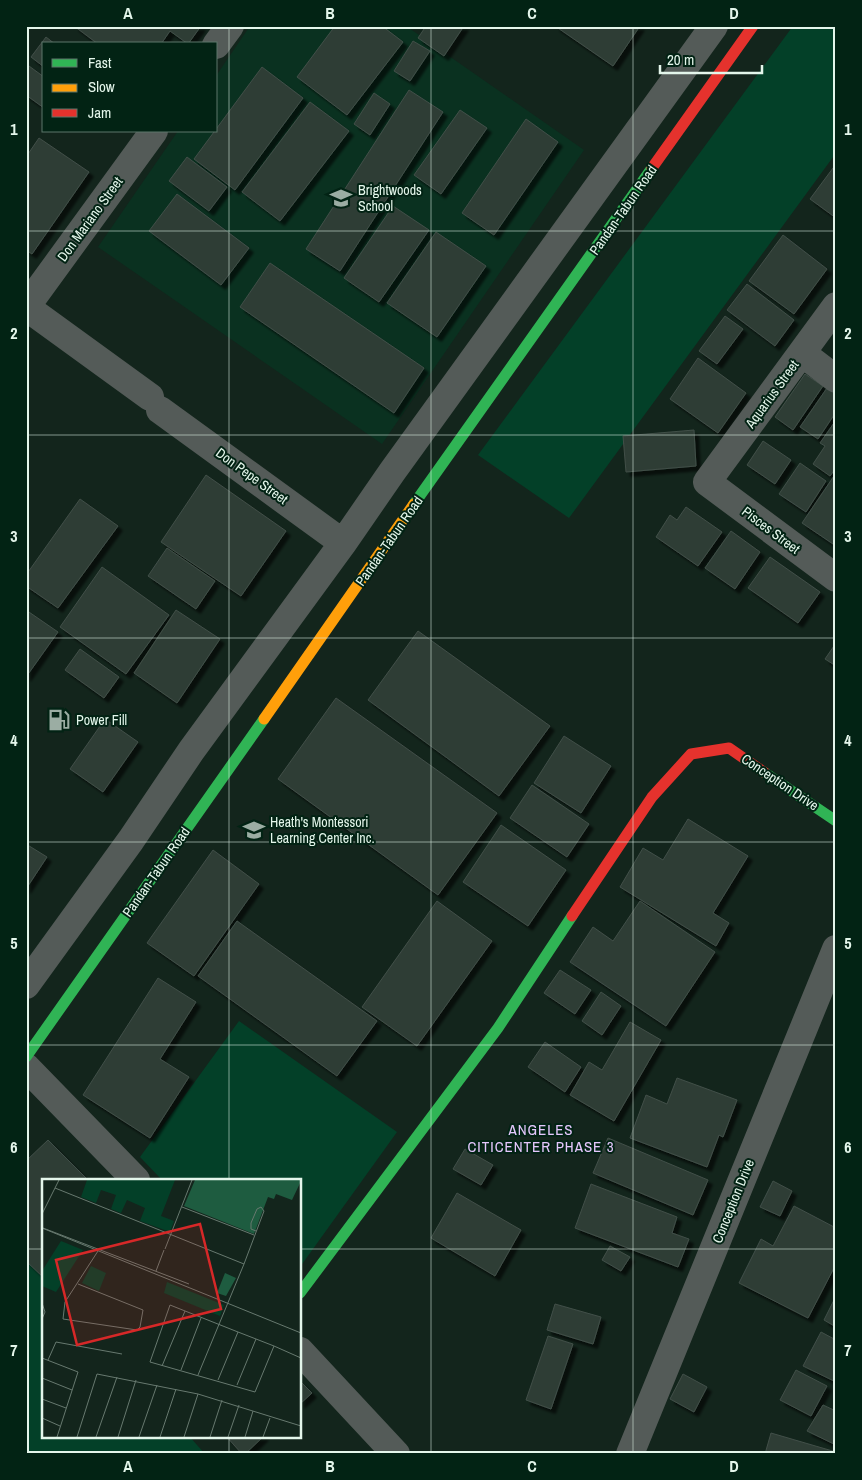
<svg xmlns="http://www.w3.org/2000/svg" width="862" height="1480" viewBox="0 0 862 1480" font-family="'Archivo Narrow',sans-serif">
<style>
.built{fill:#0a3120}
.green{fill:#034028}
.building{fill:#2f3d36;stroke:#414f48;filter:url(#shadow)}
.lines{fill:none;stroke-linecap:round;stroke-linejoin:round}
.street{stroke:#545b58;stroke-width:28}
.fast{stroke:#30b455;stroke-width:11}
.slow{stroke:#ff9f0a;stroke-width:11}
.jam{stroke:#e5322d;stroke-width:11}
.grid{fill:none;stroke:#e4f6eb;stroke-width:1;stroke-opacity:0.55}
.labels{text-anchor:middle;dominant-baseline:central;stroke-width:4;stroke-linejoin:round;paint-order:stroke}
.poi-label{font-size:14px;fill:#e4f6eb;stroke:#022314;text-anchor:start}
.street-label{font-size:14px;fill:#e4f6eb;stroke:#022314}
.neighbourhood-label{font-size:15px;letter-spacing:1px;fill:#e5c7fd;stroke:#022314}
.inset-road{fill:none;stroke:#67796f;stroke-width:1}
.view{fill:#d62828;fill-opacity:0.15;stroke:#d62828;stroke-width:2.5}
.inset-edge{fill:none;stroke:#e4f6eb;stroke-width:2.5}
.neatline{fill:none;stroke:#e4f6eb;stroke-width:2}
.grid-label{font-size:16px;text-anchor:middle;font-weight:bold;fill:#e4f6eb}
</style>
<defs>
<filter id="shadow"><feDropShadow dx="4.5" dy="4.5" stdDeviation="1" flood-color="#0009"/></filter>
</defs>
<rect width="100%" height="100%" fill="#13251c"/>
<path class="built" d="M250 26H406L584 150 382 444 98 247 178 131H216V76Z"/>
<path class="green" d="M793 26H836V153L569 518 478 455Z
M239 1021 397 1132 300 1267V1180H162L140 1157Z
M26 1260 44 1279V1436H189L205 1454H26Z"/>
<path class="building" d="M74 26H201L188 44 170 31 161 44H98Z
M335 26H382L403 42 347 115 297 77Z
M426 26H464L444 56 418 38Z
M555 26H640L613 66Z
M46 37 55 44H44V67L31 57Z
M413 41 430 51 410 81 394 71Z
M29 66 44 77V108L26 95V69Z
M262 67 303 98 235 190 194 159Z
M409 90 443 112 340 271 306 249Z
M374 93 390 104 370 135 354 124Z
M310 102 349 131 280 221 242 192Z
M460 110 487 128 441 194 414 175Z
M526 119 558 142 494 235 462 213Z
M39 138 89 172 32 254 26 250V157Z
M187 157 227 187 209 211 169 181Z
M836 164V218L810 199Z
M177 194 249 248 221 285 149 231Z
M393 206 429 230 379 302 344 278Z
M436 232 486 266 437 337 387 303Z
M783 235 827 269 794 314 749 281Z
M270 263 424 368 394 413 240 307Z
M747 284 794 320 775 346 727 310Z
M725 316 743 329 717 364 699 351Z
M698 358 746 393 718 433 670 399Z
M805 374 823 386 793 430 775 417Z
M827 388 836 394V412L818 439 800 427Z
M836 420V468L830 476 813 464 825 446 820 443Z
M694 430 696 466 626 472 623 436Z
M763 441 791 460 775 484 747 465Z
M800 463 826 481 806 512 779 494Z
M836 473V546L802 523Z
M206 475 286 531 241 596 161 542Z
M80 499 118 526 58 608 26 586V575Z
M686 507 722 532 698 566 656 537 670 515 677 520Z
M731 531 760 552 735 589 705 568Z
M167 548 215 581 196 609 148 576Z
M770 557 820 592 798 623 748 588Z
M102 567 169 615 126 674 60 627Z
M26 610 58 632 26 677Z
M176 610 220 639 177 703 134 673Z
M418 631 550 726 499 796 368 700Z
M836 643V666L825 659Z
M80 649 119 677 104 698 65 670Z
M336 698 497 813 438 895 278 779Z
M105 719 138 742 103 792 70 769Z
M564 736 611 766 581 813 534 783Z
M532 785 589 824 567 857 510 818Z
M688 819 748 856 713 913 729 923 716 946 620 887 643 848 663 860Z
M501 825 566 870 528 926 463 882Z
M26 844 47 857 26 889Z
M213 850 259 884 194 976 147 943Z
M437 901 492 941 417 1046 362 1007Z
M640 901 715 952 666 1026 570 962 593 927 613 941Z
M237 921 377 1021 337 1076 198 976Z
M560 970 591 990 575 1014 544 993Z
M158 978 196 1002 160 1059 189 1077 150 1138 83 1095Z
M601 992 621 1006 602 1035 582 1021Z
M630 1022 661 1040 614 1121 570 1095 589 1062 602 1070Z
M545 1042 581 1067 565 1092 528 1067Z
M677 1078 737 1100 723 1137 719 1135 707 1167 630 1138 646 1095 667 1104Z
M608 1138 708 1180 693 1215 593 1173Z
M48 1140 88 1180H44V1278L26 1261V1161Z
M465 1149 493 1165 481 1185 453 1169Z
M773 1181 792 1191 780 1216 760 1207Z
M591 1184 677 1217 672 1233 689 1239 678 1267 575 1228Z
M457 1193 521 1230 495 1276 431 1238Z
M794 1206 836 1228V1264L808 1318 739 1283 761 1239 773 1246Z
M610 1246 630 1257 621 1271 602 1260Z
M836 1296V1327L824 1320Z
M555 1304 601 1317 593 1344 547 1330Z
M821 1332 836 1340V1378L834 1381 803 1366Z
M548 1336 573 1344 551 1409 526 1400Z
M796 1370 827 1386 811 1416 780 1400Z
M683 1374 707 1387 694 1412 670 1399Z
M300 1381 312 1393 300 1404Z
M823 1405 836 1411V1445L807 1431Z
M771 1433 836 1452V1454H765Z
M226 1436H264L245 1454H242Z"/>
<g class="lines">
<path class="street" d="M216 45 230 26
M836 306 707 482 836 578
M26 307 154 131
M26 307 150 397
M802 353 836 379
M160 410 343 543
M26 985 131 840 191 751 343 543 392 472 714 26
M26 1067 136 1180
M300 1351 396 1454
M630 1454 836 949"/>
<path class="fast" d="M414 504 652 168
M765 773 836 821
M26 1057 264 719
M300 1293 498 1028 572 916"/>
<path class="slow" d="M264 719 414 504"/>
<path class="jam" d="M652 168 753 26
M572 916 652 797 691 754 729 748 765 773"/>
</g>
<path class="grid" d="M229 26V1180M431 26V1454M633 26V1454M26 231H836M26 435H836M26 638H836M26 842H836M26 1045H836M26 1249H44M300 1249H836M229 1436V1454"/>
<defs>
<g id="school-bare" transform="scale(1.725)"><path d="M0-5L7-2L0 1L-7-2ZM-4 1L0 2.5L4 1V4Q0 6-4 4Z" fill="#9bada3" stroke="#022314" stroke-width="2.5" paint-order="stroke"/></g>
<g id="fuel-bare" transform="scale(1.725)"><path d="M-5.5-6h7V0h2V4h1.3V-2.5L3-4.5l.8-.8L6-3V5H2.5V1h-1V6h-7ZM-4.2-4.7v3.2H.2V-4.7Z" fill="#9bada3" stroke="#022314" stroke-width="2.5" paint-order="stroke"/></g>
</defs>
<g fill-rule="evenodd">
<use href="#school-bare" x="341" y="198"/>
<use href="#fuel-bare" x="59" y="720"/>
<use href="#school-bare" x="254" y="830"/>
</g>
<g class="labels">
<g class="poi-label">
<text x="358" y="190">Brightwoods<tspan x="358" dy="16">School</tspan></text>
<text x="76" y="720">Power Fill</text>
<text x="270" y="822">Heath's Montessori<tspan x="270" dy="16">Learning Center Inc.</tspan></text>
</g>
<g class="street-label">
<text transform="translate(623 210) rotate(-55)">Pandan-Tabun Road</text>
<text transform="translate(90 219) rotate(-54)">Don Mariano Street</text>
<text transform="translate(772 394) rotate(-54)">Aquarius Street</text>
<text transform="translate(252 476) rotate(36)">Don Pepe Street</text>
<text transform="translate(771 530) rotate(37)">Pisces Street</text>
<text transform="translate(389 541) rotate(-55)">Pandan-Tabun Road</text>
<text transform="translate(780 782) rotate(34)">Conception Drive</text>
<text transform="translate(156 872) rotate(-55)">Pandan-Tabun Road</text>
<text transform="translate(733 1201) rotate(-68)">Conception Drive</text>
</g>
<g class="neighbourhood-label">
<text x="541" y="1129">ANGELES<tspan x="541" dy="17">CITICENTER PHASE 3</tspan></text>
</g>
</g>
<g transform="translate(42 1179)">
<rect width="259" height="259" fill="#13251c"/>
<path d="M45 1H133L119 37 132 42 128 53 98 42 103 29 85 21 79 34 69 30 74 16 59 11 54 24 39 18ZM19 62 41 71 14 113 0 107V92ZM49 87 64 94 57 112 40 104ZM125 103 182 126 178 137 122 114Z" fill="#034028"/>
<path d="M153 1H259V2L250 21 234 15 232 20 226 18 212 55 142 27ZM183 94 194 99 184 117 175 114Z" fill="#1e5c40"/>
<path class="inset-road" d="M13 9 202 85M140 28 212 56M0 35 17 1M0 49 259 154M1 49 147 105M123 70 150 1M114 92 122 71M36 105 101 131 98 148 95 151 21 140 23 123 56 72M0 124 3 133 0 140M232 167 213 213 108 183 128 126 196 153 232 167 259 179M0 179 36 193 15 258M6 181 14 163 80 175M120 187 143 132M139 191 159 139M156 196 202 85 222 32 219 28 215 30 209 44V50L214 52M0 199 30 211M176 201 196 153M195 206 214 160M0 220 24 229M0 239 18 247M35 258 55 195 156 215 259 247M54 258 75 198M76 258 94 201M97 258 115 206M118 258 134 210M142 258 156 215M168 258 180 221M186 258 197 226M203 258 211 232M221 258 228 239"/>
<path class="view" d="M158 45 179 130 35 166 14 81Z"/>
<rect width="259" height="259" class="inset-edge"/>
</g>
<rect width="862" height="1480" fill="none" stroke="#022314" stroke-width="55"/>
<rect x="42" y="42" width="175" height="90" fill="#022314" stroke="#5c776a"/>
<rect x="52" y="59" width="25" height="8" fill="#30b455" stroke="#5c776a"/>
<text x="88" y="68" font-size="15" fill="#e4f6eb">Fast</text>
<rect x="52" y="84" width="25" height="8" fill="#ff9f0a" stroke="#5c776a"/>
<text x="88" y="92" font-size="15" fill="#e4f6eb">Slow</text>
<rect x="52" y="109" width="25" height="8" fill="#e5322d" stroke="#5c776a"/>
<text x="88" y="118" font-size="15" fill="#e4f6eb">Jam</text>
<path d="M660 65v8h102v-8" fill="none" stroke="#e4f6eb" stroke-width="2.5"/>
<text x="667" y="65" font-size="15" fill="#e4f6eb" stroke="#022314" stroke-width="4" paint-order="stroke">20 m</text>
<rect x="28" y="28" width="806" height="1424" class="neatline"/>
<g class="grid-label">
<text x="128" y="19">A</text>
<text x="330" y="19">B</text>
<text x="532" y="19">C</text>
<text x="734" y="19">D</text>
<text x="14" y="135">1</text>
<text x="848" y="135">1</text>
<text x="14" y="339">2</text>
<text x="848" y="339">2</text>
<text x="14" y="542">3</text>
<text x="848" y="542">3</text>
<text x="14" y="746">4</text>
<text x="848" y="746">4</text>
<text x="14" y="949">5</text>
<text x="848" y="949">5</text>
<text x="14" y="1153">6</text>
<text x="848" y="1153">6</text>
<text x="14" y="1356">7</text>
<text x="848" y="1356">7</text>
<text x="128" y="1472">A</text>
<text x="330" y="1472">B</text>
<text x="532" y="1472">C</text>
<text x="734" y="1472">D</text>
</g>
</svg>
